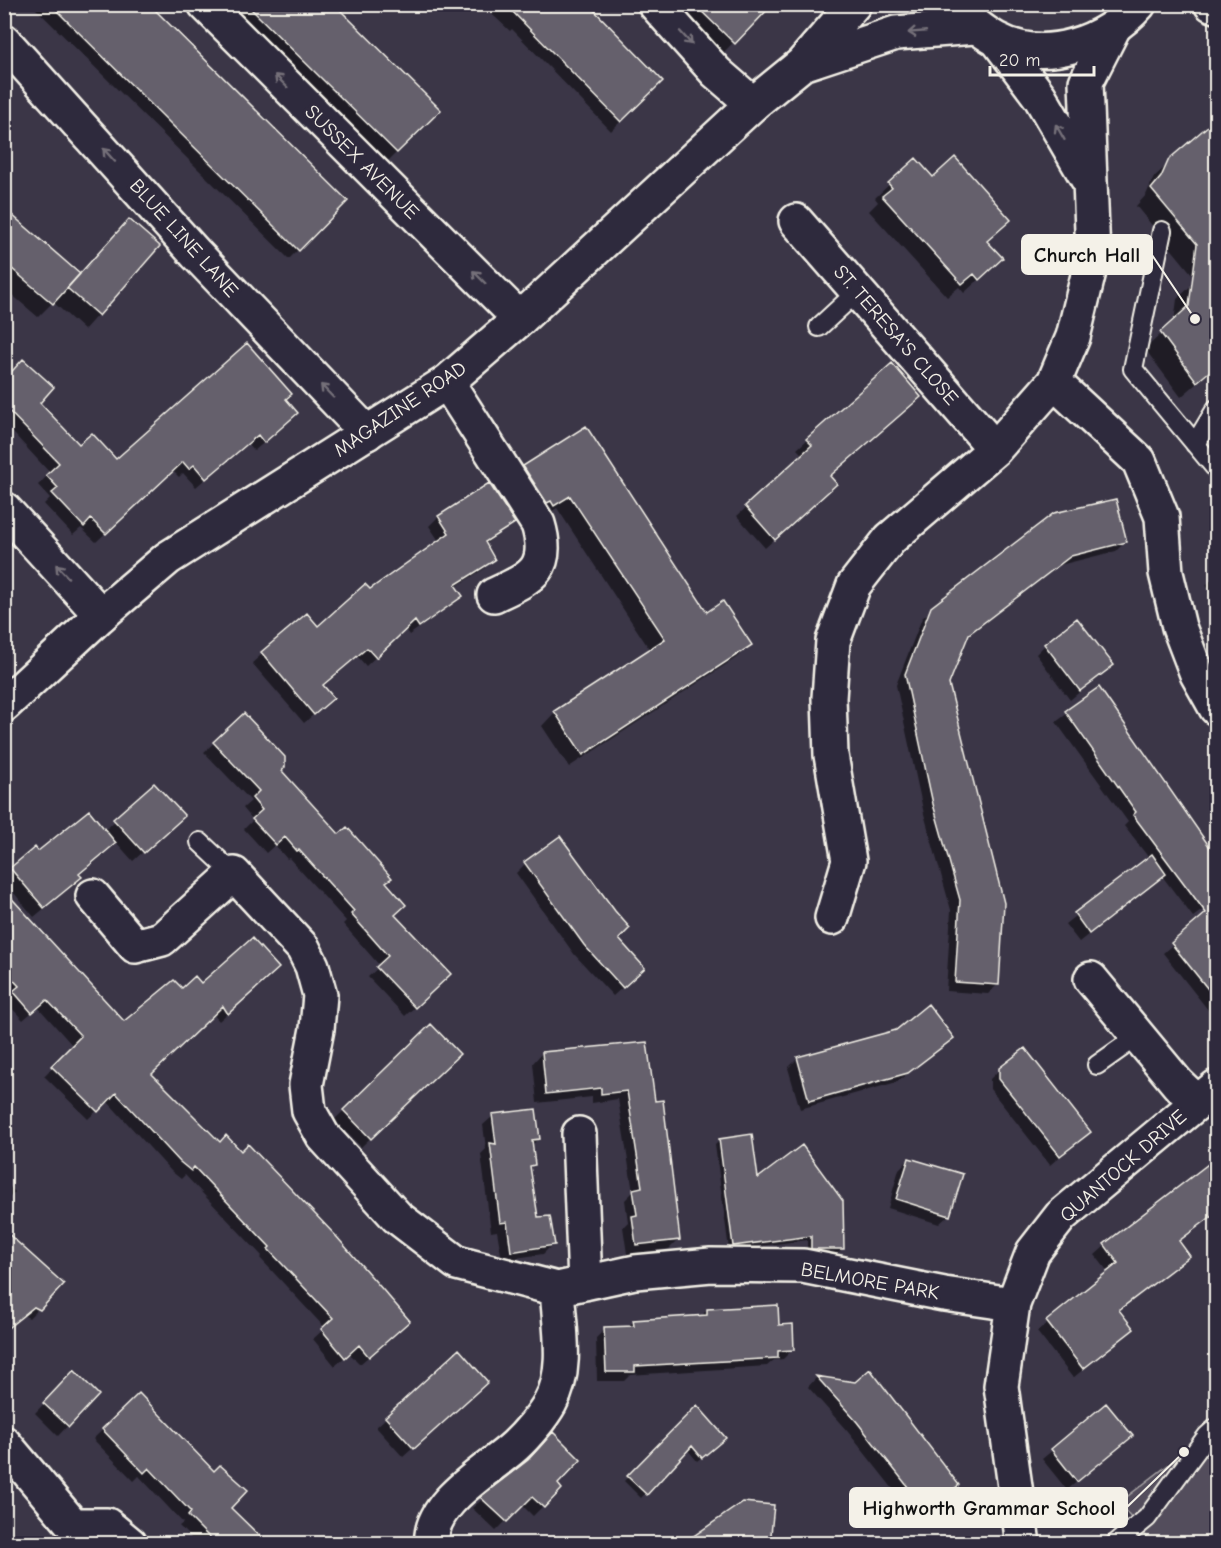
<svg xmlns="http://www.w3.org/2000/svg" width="1221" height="1548" viewBox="0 0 1221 1548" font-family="'Comic Neue',sans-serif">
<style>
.green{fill:#534e5c;stroke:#a4a0a2;stroke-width:1.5}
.shadow{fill:#0007}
.building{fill:#65616c;stroke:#f4f1e8;stroke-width:1.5}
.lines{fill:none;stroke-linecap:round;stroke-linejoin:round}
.lane-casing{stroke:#f4f1e8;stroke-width:22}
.street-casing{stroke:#f4f1e8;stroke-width:38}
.secondary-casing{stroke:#f4f1e8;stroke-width:38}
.primary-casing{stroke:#f4f1e8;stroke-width:38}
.lane{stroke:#2f2a3d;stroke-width:18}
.street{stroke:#2f2a3d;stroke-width:33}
.secondary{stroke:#2f2a3d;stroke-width:33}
.primary{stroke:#2f2a3d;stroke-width:33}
.oneway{stroke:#747079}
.labels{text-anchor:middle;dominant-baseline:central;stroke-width:6;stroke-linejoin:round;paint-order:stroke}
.street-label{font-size:20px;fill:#f4f1e8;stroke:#2f2a3d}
.leader{fill:none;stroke:#f4f1e8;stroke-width:2}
.callout-dot{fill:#f4f1e8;stroke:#2f2a3d;stroke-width:2}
.callout{fill:#f4f1e8;stroke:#f4f1e8;stroke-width:2}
.callout-label{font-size:21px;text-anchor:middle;font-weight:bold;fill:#111}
</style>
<rect width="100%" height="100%" fill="#3b3647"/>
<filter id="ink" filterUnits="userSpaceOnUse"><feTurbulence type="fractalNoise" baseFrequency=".0167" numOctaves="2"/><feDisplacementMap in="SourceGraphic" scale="12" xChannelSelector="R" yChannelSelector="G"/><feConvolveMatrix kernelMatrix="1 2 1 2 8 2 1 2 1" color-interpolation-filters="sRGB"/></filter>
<g filter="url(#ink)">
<path class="green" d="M1216 1428V1543H1151L1119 1503Z"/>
<path class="shadow" d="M31 4H147L346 201 289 259Z
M227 4H332L439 110 387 162Z
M481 4H586L661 81 611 131 512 29 510 31Z
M675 4 770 5 724 52Z
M1216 121V372H1210L1181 397 1145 349 1174 322 1177 299 1197 280 1136 206 1146 195 1154 177Z
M915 160 986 242 987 272 964 293 959 287 947 297 869 211 878 202 875 198Z
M4 226 79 276 158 247 84 330 53 302 38 317 4 288Z
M4 365 79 446 116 461 284 400 287 423 254 451 247 443 196 487 183 473 179 477 173 471 96 542 81 528 73 535 44 504 50 498 38 485 50 473 4 423Z
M919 397 828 477 825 493 765 548 737 516 803 455 797 449 807 440Z
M585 428 706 614 750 645 736 658 569 767 542 726 555 712 650 650 557 508 540 519 511 480 523 468 550 511 552 509 526 468H523Z
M1054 515 1125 542 1116 551 1060 565 966 637 947 684 998 984 988 994 946 991 951 910 924 814 896 685 922 618Z
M438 517 513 523 484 545 493 559 484 569 455 587 461 596 451 605 409 635 405 629 366 666 357 656 322 686V707L304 723 252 663 307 615 318 628 439 541 429 526Z
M1216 575V600L1206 585Z
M1045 645 1112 665 1070 700 1036 654Z
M1099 690 1216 857V900L1193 917 1162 876 1079 942 1065 924 1149 858 1124 826 1128 822 1056 722Z
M244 715 280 771 385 883 393 915 440 984 405 1016 368 977 380 966 343 924 346 921 289 858 287 859 275 845 266 853 244 829 253 820 243 808 251 801 204 752Z
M154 785 173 825 133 861 116 842 77 875 80 877 70 887 34 917 4 881V876L38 853 104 831Z
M525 864 634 977 613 996 574 954 516 873Z
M1204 918 1216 934V1020L1163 953Z
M4 924 124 1023 182 990 201 985 268 977 219 1021 213 1014 150 1074 399 1330 360 1364 349 1353 335 1366 313 1339 325 1328 260 1258 262 1256 185 1175 181 1179 171 1171 107 1101 88 1119 44 1076 73 1046 38 1007 23 1020 5 1001 11 995 4 989Z
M431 1026 458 1054 361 1147 334 1120Z
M952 1038 897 1082 800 1109 788 1068 798 1058Z
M646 1043 679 1239 669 1249 627 1254 623 1227 628 1222 625 1200 633 1192 618 1099 592 1103V1097L537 1103 533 1063 542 1053Z
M1000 1069 1089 1132 1050 1165 990 1089V1079Z
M493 1116 539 1138 531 1146 533 1164 529 1168 536 1219 553 1244 543 1254 502 1260 497 1231 491 1232 481 1154 486 1149 483 1125Z
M720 1140 757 1180 843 1248 838 1253 807 1252V1240L729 1250 715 1145Z
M909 1159 949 1215 939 1224 888 1208 899 1169Z
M1216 1159V1212L1178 1242 1188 1256 1118 1311 1132 1329 1073 1378 1037 1332 1109 1273 1095 1255 1105 1246Z
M4 1181 15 1192 4 1203Z
M62 1284 29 1318 23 1315 4 1330Z
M707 1310 777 1327 792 1350 783 1359 774 1360 767 1366 630 1375 624 1381H597L596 1338 605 1329 627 1328 634 1321 700 1317Z
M74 1372 97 1395 58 1436 35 1413Z
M816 1378 855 1383 957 1485 916 1518 848 1432 808 1387Z
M477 1391 403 1457 376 1427 386 1418Z
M139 1395 229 1508 240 1544H197L179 1526 183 1523 139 1476 134 1481 93 1439Z
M1106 1406 1121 1445 1067 1490 1042 1459Z
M697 1407 719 1442 697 1461 687 1449 641 1498 624 1481Z
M525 1464 560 1489 533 1516 522 1505 496 1531 472 1508Z"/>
<path class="building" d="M50 4H149L348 201 299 251Z
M246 4H334L441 110 397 153Z
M505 4H588L663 81 621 122Z
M694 4H773L735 44Z
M1216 119V366L1197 382 1160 332 1189 306 1197 244 1151 189 1161 177 1169 159Z
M955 157 1011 220 987 241 1003 258 979 280 974 274 962 284 882 196 892 188 888 183 916 158 933 177Z
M4 208 80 274 53 304 4 262Z
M129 219 160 246 99 316 67 288Z
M247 343 292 394 286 399 298 413 264 443 258 435 206 479 194 465 189 469 183 462 106 534 91 519 84 527 52 493 58 488 46 475 59 463 4 406V380L23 359 54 387 40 403 79 444 92 433 116 459Z
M892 363 921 397 830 476 837 484 775 540 745 506 812 445 806 439Z
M586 426 707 612 723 601 752 645 583 755 554 711 665 639 570 496 554 506 551 501 547 503 523 466Z
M489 483 515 523 485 542 495 560 455 585 463 596 419 627 415 621 376 658 367 648 323 685 334 698 314 715 261 652 307 613 318 626 365 584 370 589 449 533 438 516Z
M1116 499 1127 542 1071 556 969 634 949 684 1004 903 999 985 955 982 960 900 933 804 905 674 931 607 1054 513Z
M1077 618 1114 665 1080 691 1044 644Z
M1099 687 1216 856V999L1171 943 1206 913 1133 815 1136 812 1065 711Z
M244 713 285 757V767L282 771 339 834 347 827 392 878 386 882 406 905 395 915 451 974 415 1008 376 967 388 956 351 914 354 911 299 850 297 851 285 837 276 845 252 819 262 810 252 798 259 791 213 742Z
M154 783 185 816 144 853 113 819Z
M89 810 116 843 79 874 82 877 44 908 10 868 35 847 38 851Z
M560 836 615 911 630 928 619 939 645 968 623 988 584 945 524 862Z
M1152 854 1166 874 1089 934 1074 913Z
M4 890 124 1021 174 980 182 988 195 976 201 983 252 938 279 968 228 1014 223 1006 152 1074 220 1142 226 1135 241 1151 248 1144 336 1236 410 1321 369 1357 359 1345 345 1358 321 1329 333 1318 268 1249 270 1247 194 1167 191 1171 180 1162 116 1093 98 1112 51 1066 81 1036 47 1000 32 1013 13 991 19 986 4 970Z
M928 1004 954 1038 908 1073 809 1101 797 1057 896 1030Z
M431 1024 460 1054 371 1139 343 1110Z
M647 1042 655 1101 663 1100 680 1240 636 1245 632 1216 637 1215 633 1189 642 1187 627 1091 601 1094V1088L546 1094 542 1052Z
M1025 1048 1091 1132 1060 1156 999 1079V1068Z
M536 1109 540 1139 532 1140 535 1165 530 1166 538 1217 550 1216 555 1245 511 1252 507 1222 500 1223 490 1143 496 1144 492 1114Z
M752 1134 758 1178 802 1145 843 1201 844 1249H811V1236L733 1246 719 1139Z
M909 1158 963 1174 950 1216 896 1199Z
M1216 1158V1213L1179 1241 1190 1256 1119 1310 1134 1329 1083 1369 1046 1321 1118 1263 1104 1244Z
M4 1230 64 1284 40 1310 34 1307 4 1331Z
M778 1305 779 1325 793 1324 794 1350 778 1351V1358L635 1366V1372H606L604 1327 634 1326 633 1320 707 1315V1309Z
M459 1349 488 1382 414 1449 385 1417Z
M870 1369 959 1485 926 1510 857 1422 816 1376 855 1382Z
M74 1370 99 1395 69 1427 43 1403Z
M139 1393 214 1471 220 1465 248 1490 231 1508 268 1544H216L188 1516 191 1512 149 1468 144 1473 102 1429Z
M1106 1403 1133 1436 1077 1482 1051 1449Z
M697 1405 726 1438 702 1458 692 1446 647 1495 627 1476Z
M553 1432 581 1460 558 1484 562 1489 544 1508 532 1497 507 1522 480 1497 528 1460Z
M743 1502 774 1505 770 1544H682Z"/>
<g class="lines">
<g class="lane-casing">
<path id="lane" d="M1162 231 1133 369 1216 469
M819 327 858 291
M1195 444 1216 409
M200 842 234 874
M1097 1065 1138 1036
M1115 1544 1147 1518 1207 1436 1216 1428"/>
</g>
<g class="street-casing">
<path id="street" d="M205 4 520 319
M655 4 716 72 753 104
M4 41 196 254 367 433
M998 41 1040 97 1087 178
M796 221 995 449
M447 382 538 524C552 570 530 578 494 595
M1054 382 1139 461 1162 517 1166 573 1179 627 1197 674 1216 708
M4 509 101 615
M93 896 135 946 162 939 234 874 303 948 312 966 320 995 317 1029 306 1085 309 1111 323 1136 397 1217 457 1263 557 1289 635 1272 711 1265 803 1266 944 1294 1013 1304
M832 918 849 861 831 755 829 698 833 641 854 585 890 539 995 449 1054 382 1073 337 1093 255 1086 82 1113 29
M1091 979 1178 1084 1197 1102
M579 1134 585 1283
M4 1443 73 1525
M73 1525H107L130 1544
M432 1544C427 1503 489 1470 515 1446 527 1435 542 1417 550 1403 569 1370 559 1325 557 1289
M1023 1544 1001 1386 1013 1304 1033 1252 1061 1216 1216 1087"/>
</g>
<g class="secondary-casing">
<path id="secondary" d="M802 64 896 33 975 27
M4 705 101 615 168 558 447 382 520 319 753 104 802 64 854 4"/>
</g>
<g class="primary-casing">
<path id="primary" d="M952 4C966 18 979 30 996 39 1044 65 1105 43 1139 4
M1211 4 1216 6"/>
</g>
<use href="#lane" class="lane"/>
<use href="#street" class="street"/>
<use href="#secondary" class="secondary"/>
<use href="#primary" class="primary"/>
</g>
<defs><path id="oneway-shaft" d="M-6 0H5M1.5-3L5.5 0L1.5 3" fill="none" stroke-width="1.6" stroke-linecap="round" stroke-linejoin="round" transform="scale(1.5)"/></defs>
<g class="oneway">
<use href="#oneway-shaft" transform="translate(917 32) rotate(175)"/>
<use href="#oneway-shaft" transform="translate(686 38) rotate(48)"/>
<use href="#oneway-shaft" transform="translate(281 81) rotate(-135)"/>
<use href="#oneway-shaft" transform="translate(1060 132) rotate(-120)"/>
<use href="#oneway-shaft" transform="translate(109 155) rotate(-132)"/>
<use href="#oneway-shaft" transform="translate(479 277) rotate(-135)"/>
<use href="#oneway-shaft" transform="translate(327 391) rotate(-134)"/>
<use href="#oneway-shaft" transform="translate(62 571) rotate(-133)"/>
</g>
</g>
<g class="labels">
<g class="street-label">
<text transform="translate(362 162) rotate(45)">SUSSEX AVENUE</text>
<text transform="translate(184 238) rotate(48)">BLUE LINE LANE</text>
<text transform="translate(896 335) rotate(49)">ST. TERESA'S CLOSE</text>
<text transform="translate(400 409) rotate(-34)">MAGAZINE ROAD</text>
<text transform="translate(1123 1166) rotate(-41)">QUANTOCK DRIVE</text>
<text transform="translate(870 1281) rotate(10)">BELMORE PARK</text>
</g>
</g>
<path class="leader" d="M1195 319L1152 255M1184 1452L1127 1507"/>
<g class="callout-dot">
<circle cx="1195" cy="319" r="6"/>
<circle cx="1184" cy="1452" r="6"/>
</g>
<g class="callout">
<rect x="1022" y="235" width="130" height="39" rx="6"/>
<rect x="850" y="1488" width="277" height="39" rx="6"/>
</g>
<g class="callout-label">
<text x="1087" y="262">Church Hall</text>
<text x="989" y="1515">Highworth Grammar School</text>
</g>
<rect width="1221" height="1548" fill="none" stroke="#2f2a3d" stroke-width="24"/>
<rect x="12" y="12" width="1197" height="1524" fill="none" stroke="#f4f1e8" stroke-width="2" filter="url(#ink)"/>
<path d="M990 66v9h104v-9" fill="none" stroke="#f4f1e8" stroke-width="3"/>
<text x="999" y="66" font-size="18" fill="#f4f1e8" stroke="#2f2a3d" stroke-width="4.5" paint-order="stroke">20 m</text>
</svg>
